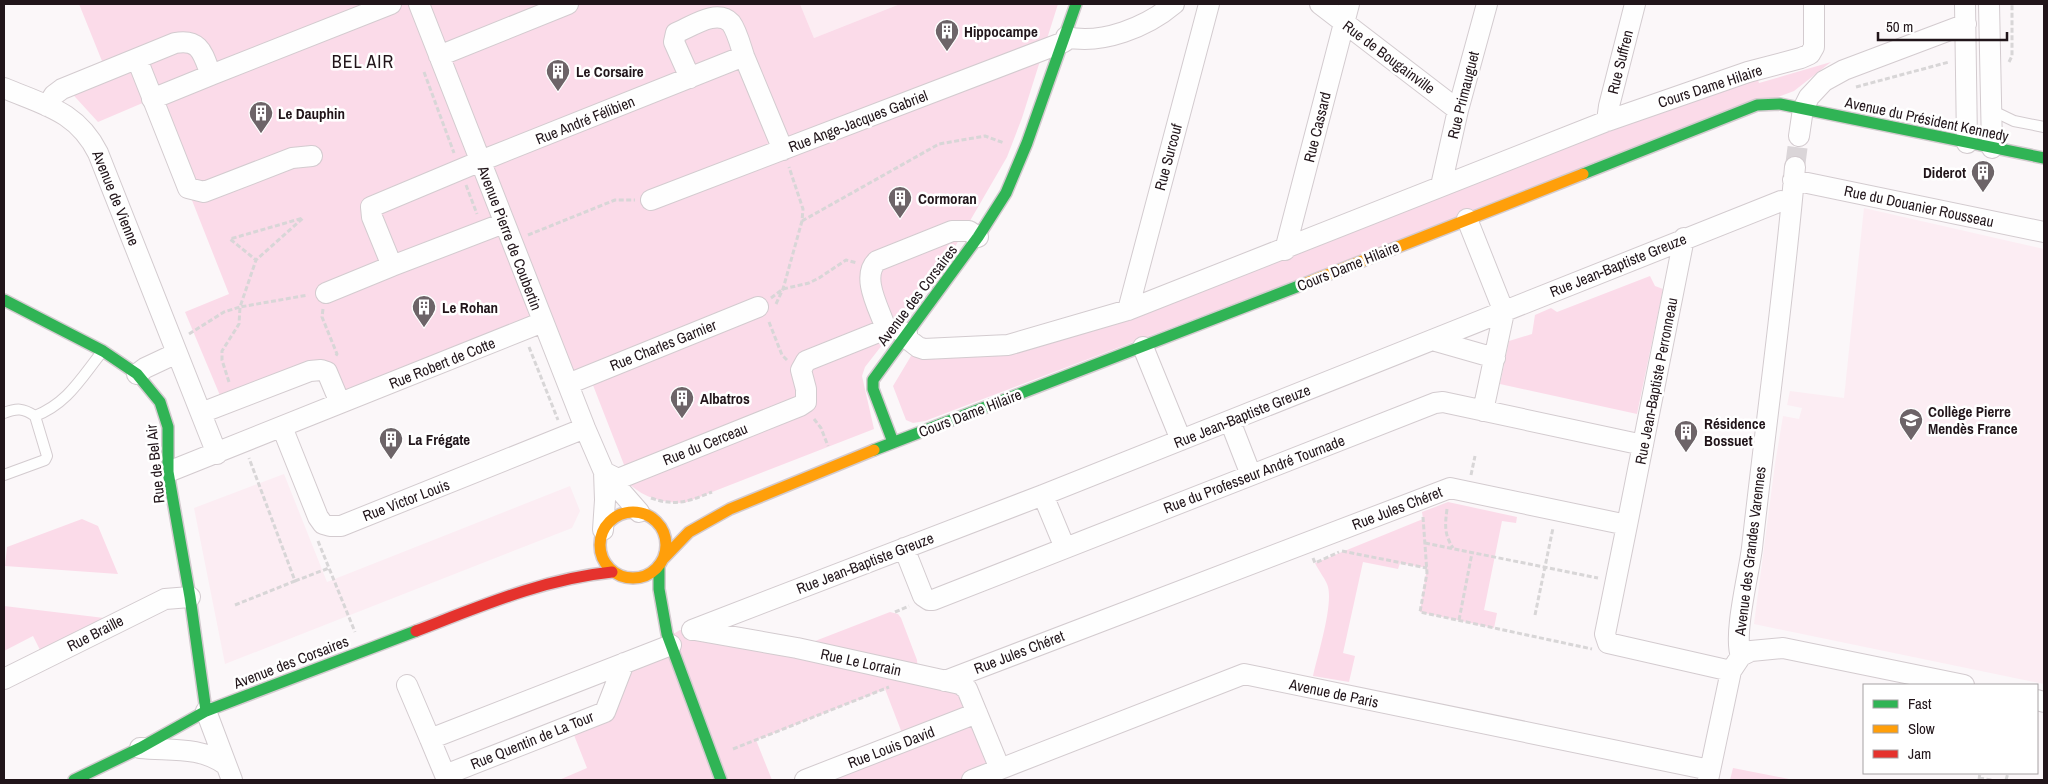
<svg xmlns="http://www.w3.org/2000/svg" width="2048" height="784" viewBox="0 0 2048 784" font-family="'Archivo Narrow',sans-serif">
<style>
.built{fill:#fcedf3}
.green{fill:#fbdbe9}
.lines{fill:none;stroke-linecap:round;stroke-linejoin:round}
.street-tunnel{stroke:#dad5d8;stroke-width:20;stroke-dasharray:20 10;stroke-linecap:butt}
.lane-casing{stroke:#d3cbcf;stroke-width:12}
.street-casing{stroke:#d3cbcf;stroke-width:22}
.fast-casing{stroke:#d3cbcf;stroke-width:14}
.slow-casing{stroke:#d3cbcf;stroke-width:14}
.jam-casing{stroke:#d3cbcf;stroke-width:14}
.path{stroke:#d8d6d7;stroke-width:3;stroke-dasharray:5 2.5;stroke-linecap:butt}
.lane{stroke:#fefefe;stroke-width:10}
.street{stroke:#fefefe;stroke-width:20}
.fast{stroke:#30b455;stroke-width:11}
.slow{stroke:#ff9f0a;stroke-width:11}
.jam{stroke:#e5322d;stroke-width:11}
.labels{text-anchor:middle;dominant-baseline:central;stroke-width:5;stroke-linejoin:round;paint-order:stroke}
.poi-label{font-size:15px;font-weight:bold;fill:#21151a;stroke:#fff;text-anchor:start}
.street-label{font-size:15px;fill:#21151a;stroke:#fff}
.quarter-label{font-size:18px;letter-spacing:1px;fill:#21151a;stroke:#fff}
</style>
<rect width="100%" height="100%" fill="#fbf7f9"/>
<path class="built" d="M800 4H900L814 38Z
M1864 208 2044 249V684L1754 624 1775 464 1783 416 1799 419 1802 408 1787 405 1790 391 1844 398Z
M284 474 327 582 570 486 580 511 572 528 225 664 194 508Z"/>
<path class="green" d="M79 4H800L814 38 900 4H1058L1022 118 1007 157 945 264 865 367 862 376 874 429 684 503C663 503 645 498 629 484L628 475 589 375 576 380 553 320 340 403 327 373 224 405 185 312 229 294 152 99 98 122 66 87 106 71Z
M1831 62 1794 91 925 421 913 423 906 420 893 386 911 356 1017 350 1712 88 1757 77 1759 83Z
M1650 276 1655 286 1663 289 1637 414 1500 384 1509 341 1532 334 1535 315 1551 308 1557 312Z
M1448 502 1517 517 1516 523 1502 521 1484 610 1497 613 1494 628 1420 612 1427 568 1400 563 1398 569 1363 562 1343 653 1355 656 1349 682 1313 676C1318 654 1333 606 1328 587 1327 581 1318 570 1315 563L1423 519 1422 512Z
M82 519 98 526 118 574 5 566 7 547Z
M4 606 121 620 44 658 33 636 4 651Z
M890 612 898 614 901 618 917 660 918 675 960 684 1000 769 972 780H805L905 741 885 689 756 740 772 780H559L587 768 570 725 605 712 624 663 680 630H692L797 648Z
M1733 768 1794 780H1730Z"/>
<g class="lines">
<path class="street-tunnel" d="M1795 167 1799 136"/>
<g class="lane-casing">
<path id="lane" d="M1991 110 2014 121 2044 127
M4 413C17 408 23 408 35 416L47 456 45 460 4 475
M35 416C68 403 81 378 102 352"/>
</g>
<g class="street-casing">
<path id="street" d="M419 4 585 428 604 472 639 512
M1320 4 1458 110
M1965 4 1967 143
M1989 4 1992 148
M1066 37C1102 45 1147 27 1174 4
M439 56 568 4
M137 59 188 188 204 192 292 158 312 156
M690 78 674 42 676 33C691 27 717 8 731 23 737 31 741 47 744 56
M4 88C44 105 77 111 98 153L217 454
M152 99 211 75
M47 106 54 95 62 89 175 43C201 38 203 55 211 75L391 4
M1607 121 1609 106 1635 4
M1799 136 1803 109 1809 97 1824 81 1844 70 1966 24
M1793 180 2044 232
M1441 186 1458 110 1487 4
M651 200 1064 42
M1467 219 1504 312 1483 411
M504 223 392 266 372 217 371 207 488 158 744 56 783 150
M1285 250 1349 4
M326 293 392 266
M1128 310 1209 4
M886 329C880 310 860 277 877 261L952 231H969L978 237
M905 337 918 347 924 349 1008 345 1128 310 1607 121 1748 72 1801 58 1810 54 1814 47V4
M1432 340 1495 358
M1143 347 1181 440
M137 374 145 368 177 353
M568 384 758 307
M201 413 310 371 321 370 327 372 340 403
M1230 421 1251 475
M282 427 318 517 323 524 330 526H341L585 428
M168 472 543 322
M604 472 618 479 800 406 806 402V389L801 370 806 361 886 329H897L907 334
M1043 495 1065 548
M1627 525 1684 238
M603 530 605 500 604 472
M904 548 923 596 929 600H933L1435 403 1443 402 1643 445
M692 630 1043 495 1781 201 1791 204
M695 630 797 648 960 684 967 689 1000 769
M1741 656C1733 635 1749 573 1752 548 1766 421 1784 294 1795 167
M624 663 605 712 445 775 430 739 671 645
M4 679 165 599 190 597
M945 681 1450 488 1627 525 1605 634 1608 643 1731 671
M407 685 430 739
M2037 700 2044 702
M206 711 232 780
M140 748C170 751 200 746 226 765
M805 780 977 713
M972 780 1244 674 1710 770
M1708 780 1731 671 1741 656 1751 651 1783 648 1964 685"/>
</g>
<g class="fast-casing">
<path id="fast" d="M1583 174 1757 105 1780 104 2044 158
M4 300 103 351 137 374 160 402 168 427V472L190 597 206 711
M893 442 873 389V380L978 237 1006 193 1027 143 1076 4
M874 450 1304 284
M659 566V589L667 634 721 780
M74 780 140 748 206 711 416 631"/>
</g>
<g class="slow-casing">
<path id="slow" d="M1304 284 1583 174
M600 545a33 33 0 1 1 66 0a33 33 0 1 1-66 0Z
M664 558 689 532 730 509 874 450"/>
</g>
<g class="jam-casing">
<path id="jam" d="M416 631C481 606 543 579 612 572"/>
</g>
<path class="path" d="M2009 62 2012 56V4
M424 72 454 153
M1856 87 1949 62
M466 185 477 214
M802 221 939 144 985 136 1004 143
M528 235 615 200H635
M771 298 783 289 809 283 819 278 846 260 857 263
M776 304 783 289 802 221 803 209 789 167
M323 309 322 317 337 354 335 357
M769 322 782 355 787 360
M189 334 224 312 240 307 256 260 303 218 230 239 256 260
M529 347 558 420
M229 382 222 360V351L239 324 240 307 308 295
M814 419 821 428 828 446
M1471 475 1475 456
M651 498C676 507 689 501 712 492
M1447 509C1445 525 1444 534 1453 548
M1423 517 1427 573 1420 612 1592 649
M318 541 355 632
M1425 543 1598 578
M1342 551 1427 568
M1313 558 1315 563 1339 552
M295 581 329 568
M235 605 295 581 249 458
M895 612 909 606
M1535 615 1553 528
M1459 620 1472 553
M733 749 889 687
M1979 778 1992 780
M1979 780 1980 773
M2006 780 2008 773"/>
<use href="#lane" class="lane"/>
<use href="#street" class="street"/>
<use href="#fast" class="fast"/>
<use href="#slow" class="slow"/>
<use href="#jam" class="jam"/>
</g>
<defs>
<g id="building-pin" transform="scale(1.25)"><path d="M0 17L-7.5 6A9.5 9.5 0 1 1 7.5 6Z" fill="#6d6468" stroke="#fff"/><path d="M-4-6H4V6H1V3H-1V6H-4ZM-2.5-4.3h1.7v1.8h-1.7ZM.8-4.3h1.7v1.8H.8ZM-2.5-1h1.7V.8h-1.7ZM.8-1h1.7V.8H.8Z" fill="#fff"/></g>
<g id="school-pin" transform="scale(1.25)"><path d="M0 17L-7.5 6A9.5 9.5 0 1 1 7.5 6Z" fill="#6d6468" stroke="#fff"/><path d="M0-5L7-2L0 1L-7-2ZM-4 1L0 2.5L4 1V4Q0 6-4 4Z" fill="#fff"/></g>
</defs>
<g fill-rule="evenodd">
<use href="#building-pin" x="947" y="31"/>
<use href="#building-pin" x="558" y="71"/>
<use href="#building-pin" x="261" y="113"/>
<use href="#building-pin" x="1983" y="172"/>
<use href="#building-pin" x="900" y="198"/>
<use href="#building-pin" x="424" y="307"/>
<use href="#building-pin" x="682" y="398"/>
<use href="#school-pin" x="1911" y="420"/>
<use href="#building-pin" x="1686" y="432"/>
<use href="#building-pin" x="391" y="439"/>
</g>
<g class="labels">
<g class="poi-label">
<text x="964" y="31">Hippocampe</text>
<text x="576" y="71">Le Corsaire</text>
<text x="278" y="113">Le Dauphin</text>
<text x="1966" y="172" text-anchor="end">Diderot</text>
<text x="918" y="198">Cormoran</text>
<text x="442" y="307">Le Rohan</text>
<text x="700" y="398">Albatros</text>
<text x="1928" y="411">Collège Pierre<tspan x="1928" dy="17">Mendès France</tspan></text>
<text x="1704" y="423">Résidence<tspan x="1704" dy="17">Bossuet</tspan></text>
<text x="408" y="439">La Frégate</text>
</g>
<g class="street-label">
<text transform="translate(1389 57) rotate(37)">Rue de Bougainville</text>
<text transform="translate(1620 62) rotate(-76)">Rue Suffren</text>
<text transform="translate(1710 86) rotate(-18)">Cours Dame Hilaire</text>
<text transform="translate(1463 95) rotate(-76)">Rue Primauguet</text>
<text transform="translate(1927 119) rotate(12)">Avenue du Président Kennedy</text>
<text transform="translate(585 120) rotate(-22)">Rue André Félibien</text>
<text transform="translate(858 121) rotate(-21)">Rue Ange-Jacques Gabriel</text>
<text transform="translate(1317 127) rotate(-76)">Rue Cassard</text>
<text transform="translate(1168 157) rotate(-75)">Rue Surcouf</text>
<text transform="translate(116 198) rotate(68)">Avenue de Vienne</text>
<text transform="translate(1919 206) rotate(12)">Rue du Douanier Rousseau</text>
<text transform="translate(510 238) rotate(69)">Avenue Pierre de Coubertin</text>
<text transform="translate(1618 265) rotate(-22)">Rue Jean-Baptiste Greuze</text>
<text transform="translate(1348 266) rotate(-22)">Cours Dame Hilaire</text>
<text transform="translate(917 295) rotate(-53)">Avenue des Corsaires</text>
<text transform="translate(663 345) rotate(-22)">Rue Charles Garnier</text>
<text transform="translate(442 363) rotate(-22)">Rue Robert de Cotte</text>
<text transform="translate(1656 381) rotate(-79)">Rue Jean-Baptiste Perronneau</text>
<text transform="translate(970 413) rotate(-21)">Cours Dame Hilaire</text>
<text transform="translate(1242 416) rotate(-22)">Rue Jean-Baptiste Greuze</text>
<text transform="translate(705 444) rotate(-22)">Rue du Cerceau</text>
<text transform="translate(155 464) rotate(-96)">Rue de Bel Air</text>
<text transform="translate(1254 474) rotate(-21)">Rue du Professeur André Tournade</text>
<text transform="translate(406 500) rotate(-21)">Rue Victor Louis</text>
<text transform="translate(1397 508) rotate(-21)">Rue Jules Chéret</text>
<text transform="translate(1750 551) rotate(-83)">Avenue des Grandes Varennes</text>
<text transform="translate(865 563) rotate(-21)">Rue Jean-Baptiste Greuze</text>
<text transform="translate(95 633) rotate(-27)">Rue Braille</text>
<text transform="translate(1019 652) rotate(-21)">Rue Jules Chéret</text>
<text transform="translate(291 662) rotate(-21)">Avenue des Corsaires</text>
<text transform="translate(861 662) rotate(12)">Rue Le Lorrain</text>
<text transform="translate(1334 693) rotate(12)">Avenue de Paris</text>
<text transform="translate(532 740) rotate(-22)">Rue Quentin de La Tour</text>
<text transform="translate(891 747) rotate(-21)">Rue Louis David</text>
</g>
<g class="quarter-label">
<text x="363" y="61">BEL AIR</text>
</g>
</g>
<rect width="2048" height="784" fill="none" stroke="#21151a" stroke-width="10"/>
<rect x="1863" y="684" width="175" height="90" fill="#ffffff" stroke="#a6a1a3"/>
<rect x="1873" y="700" width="25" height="8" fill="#30b455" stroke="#a6a1a3"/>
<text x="1908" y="709" font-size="15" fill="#21151a">Fast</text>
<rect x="1873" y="725" width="25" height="8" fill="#ff9f0a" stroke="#a6a1a3"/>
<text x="1908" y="734" font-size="15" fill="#21151a">Slow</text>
<rect x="1873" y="750" width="25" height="8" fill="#e5322d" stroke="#a6a1a3"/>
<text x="1908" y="759" font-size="15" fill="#21151a">Jam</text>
<path d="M1878 32v8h129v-8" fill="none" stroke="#21151a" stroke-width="2.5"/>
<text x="1886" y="32" font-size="15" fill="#21151a" stroke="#ffffff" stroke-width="4" paint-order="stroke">50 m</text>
</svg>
